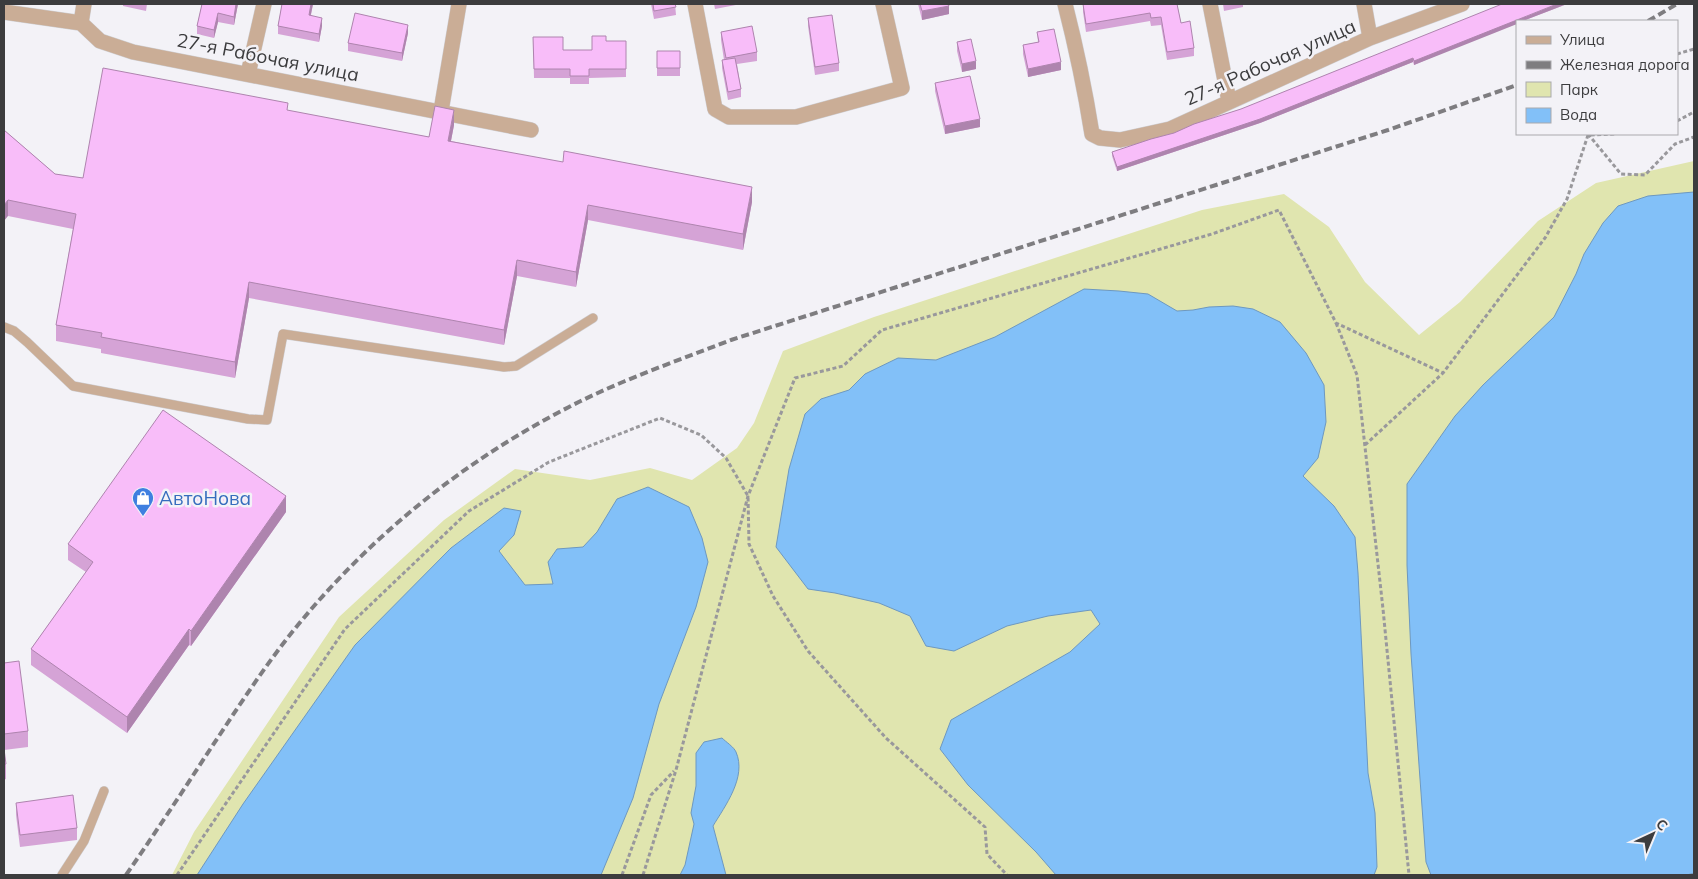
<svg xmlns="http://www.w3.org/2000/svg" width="1698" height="879" viewBox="0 0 1698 879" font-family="Mulish,sans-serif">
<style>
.green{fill:#e0e5af}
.water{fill:#82c0f8;stroke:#6d98c0}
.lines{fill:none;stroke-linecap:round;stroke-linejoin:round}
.lane-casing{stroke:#ceced2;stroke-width:10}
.street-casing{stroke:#ceced2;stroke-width:16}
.path{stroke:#99989c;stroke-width:3;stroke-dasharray:4 2.5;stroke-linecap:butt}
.lane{stroke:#caad96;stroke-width:9}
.street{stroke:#caad96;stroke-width:15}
.rail{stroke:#7e7d80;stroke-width:4;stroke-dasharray:8 4;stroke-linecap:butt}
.wall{fill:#d5a3d6}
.shaded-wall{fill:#ae84ae}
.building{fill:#f8bdf9;stroke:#ae84ae}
.labels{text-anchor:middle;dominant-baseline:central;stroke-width:5;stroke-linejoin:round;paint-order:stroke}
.street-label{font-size:19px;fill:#3c3c3e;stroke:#f3f2f7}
.shop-label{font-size:19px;fill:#366cbe;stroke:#f3f2f7;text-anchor:start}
</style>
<rect width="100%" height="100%" fill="#f3f2f7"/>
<path class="green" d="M1694 161V875H172L194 832 339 617 444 520 515 469 590 480 650 468 692 480 737 448 754 423 783 351 874 317 1202 210 1284 194 1329 227 1365 282 1419 335 1460 302 1538 221 1596 183Z"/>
<path class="water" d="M1694 192V873L1687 875H1431L1426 862 1411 654 1407 565V484L1455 416 1483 385 1554 317 1576 274 1584 254 1603 223 1618 206 1648 196Z
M1084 289 1119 291 1148 294 1177 311 1193 310 1209 307 1233 306 1253 309 1280 322 1306 353 1324 385 1326 422 1318 458 1303 476 1334 506 1355 537 1358 573 1368 773 1375 813 1377 867 1374 875H1056L1036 852 968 785 940 749 951 720 1070 652 1100 624 1091 610 1048 616 1007 626 954 651 926 646 910 616 879 603 835 593 808 589 776 547 789 469 805 414 821 399 849 390 865 374 898 358 936 360 995 337Z
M648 487 689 507 702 538 708 562 696 607 659 704 633 798 601 875H197L243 804 355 645 451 548 504 508 521 511 514 535 499 551 525 585 553 584 548 562 557 549 583 547 597 532 617 499Z
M722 738C726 742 734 747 736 752 747 777 725 806 713 826L726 875H680L685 865 694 824 691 813 696 786V753L704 742Z"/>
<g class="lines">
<g class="lane-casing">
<path id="lane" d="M4 327 14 331 27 342 73 386 248 419 267 420 283 334 504 367 516 366 593 318
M62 875 84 841 104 791"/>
</g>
<g class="street-casing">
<path id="street" d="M695 4 715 109 729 117H796L902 88 883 4
M1065 4C1076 47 1085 90 1092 134L1100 138 1120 140 1170 129 1370 38 1462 4
M1210 4 1229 101
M1364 4 1370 38
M4 12 81 23 100 41 133 52 531 130
M81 23 84 4
M248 74 264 4
M441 111 459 4"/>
</g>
<path class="path" d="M1677 54 1694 49
M1677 121 1694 112
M1588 134 1621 174 1645 175 1675 144 1694 137
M1336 323 1357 375 1383 609 1409 875
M1365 445 1443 373
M177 875 345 629 469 511 549 462 660 418 701 435 726 458 748 496 749 544 773 596 808 651 886 738 985 827 987 854 1007 875
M622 875 651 795 674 771
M643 875 676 770 748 496 795 378 843 366 882 330 1212 234 1279 210 1336 323 1443 373 1545 238 1567 199 1588 135 1615 134"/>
<use href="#lane" class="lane"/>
<use href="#street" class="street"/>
<path class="rail" d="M1648 21 1677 4
M126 875C153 836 179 797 205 757 233 715 261 671 293 631 368 538 463 461 569 407 621 380 677 361 731 340L1388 130 1517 85"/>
</g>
<path class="wall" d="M123 4H147L146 11 123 6Z
M202 4H238L234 25 218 22 214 38 197 34V26Z
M282 4H313L311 15 322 26 319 42 278 34V26Z
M651 4H675L676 15 654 19Z
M714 4H741L715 9Z
M918 4H948L949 14 922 20Z
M1083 4H1177L1181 23 1194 48V56L1167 60 1161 25 1151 26 1150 21 1086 32 1083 12Z
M1223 4H1243V7L1224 11Z
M1567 4 1523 21H1517L1414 65 1413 62 1260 123 1117 171 1112 156V152L1174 133Z
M808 18 839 63V71L815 75 808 26Z
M721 32 757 52V61L737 64 741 89V97L728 100 722 68V60H724L721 40Z
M1037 32 1061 70 1028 77 1023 54V45L1038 42Z
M408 33 402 61 348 51V43Z
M533 37 563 50H592L606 41H626V77L589 78V84H570V78H534Z
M957 42 976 69 962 72 957 51Z
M657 51H680V76H657Z
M935 83 980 127 945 134 935 91Z
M288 111 429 137 454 125 451 141 752 202 743 250 588 220 576 287 517 276 504 345 249 298 235 378 101 353V349L56 341V325L73 229 8 216 4 130 55 174 83 178Z
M286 512 191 646 189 645 127 733 31 665V649L86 572 68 560V544Z
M4 663 28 731V747L4 750 6 764V779L4 780Z
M16 803 77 828V840L20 847 16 815Z"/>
<path class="shaded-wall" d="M236 4H238L234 25V17Z
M311 4H313L309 23V15Z
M1557 4H1567L1523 21H1517V24L1414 65V61Z
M949 6V14L922 20V11Z
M218 13V22L214 38V30Z
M322 18V26L319 42V34Z
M408 25V33L402 61V53Z
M1413 58V62L1260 123 1117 171V167Z
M976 61V69L962 72V64Z
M1061 62V70L1028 77V69Z
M454 110V125L448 156V141Z
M980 119V127L945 134V126Z
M752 187V202L743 250V234Z
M8 200V216L4 221V205Z
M588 205V220L576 287V272Z
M517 260V276L504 345V330Z
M249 282V298L235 378V362Z
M286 496V512L191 646V631Z
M189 629V645L127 733V717Z"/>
<path class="building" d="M202 4H236L234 17 218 13 214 30 197 26Z
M282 4H311L309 15 322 18 319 34 278 26Z
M653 4H675L676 7 654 11Z
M920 4H948L949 6 922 11Z
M1083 4H1177L1181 23 1190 21 1194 48 1167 52 1161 17 1151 18 1150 13 1086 24Z
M1502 4H1557L1414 61 1413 58 1260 119 1117 167 1112 152 1151 139 1174 133 1194 124 1241 109Z
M355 13 408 25 402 53 348 43Z
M832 15 839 63 815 67 808 18Z
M752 26 757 52 726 58 721 32Z
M1054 29 1061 62 1028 69 1023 45 1039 42 1037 32Z
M592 36H606V41H626V69H589V76H570V69H534L533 37H563V50H592Z
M971 39 976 61 962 64 957 42Z
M657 51H680V68H657Z
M735 58 741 89 728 92 722 60Z
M103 68 288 103 287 110 429 137 435 106 454 110 448 141 563 162 564 151 752 187 743 234 588 205 576 272 517 260 504 330 249 282 235 362 101 337 102 333 56 325 76 214 8 200 4 205V130L55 174 83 178Z
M970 76 980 119 945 126 935 83Z
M163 410 286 496 191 631 189 629 127 717 31 649 93 562 68 544Z
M19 661 28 731 4 734V663Z
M4 749 6 764H4Z
M73 795 77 828 20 835 16 803Z"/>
<defs>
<g id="shop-pin" transform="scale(1.125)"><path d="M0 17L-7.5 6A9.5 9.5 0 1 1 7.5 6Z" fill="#3f7fe0" stroke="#f3f2f7"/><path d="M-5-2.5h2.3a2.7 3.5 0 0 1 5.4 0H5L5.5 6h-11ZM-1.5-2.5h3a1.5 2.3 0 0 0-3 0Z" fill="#fff"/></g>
</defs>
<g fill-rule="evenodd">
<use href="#shop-pin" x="143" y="498"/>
</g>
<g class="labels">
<g class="street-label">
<text transform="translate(268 57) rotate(11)">27-я Рабочая улица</text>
<text transform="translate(1270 62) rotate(-24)">27-я Рабочая улица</text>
</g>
<g class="shop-label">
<text x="159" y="498">АвтоНова</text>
</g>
</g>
<rect width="1698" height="879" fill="none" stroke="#3c3c3e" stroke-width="10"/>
<rect x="1516" y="20" width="162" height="115" fill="#f3f2f7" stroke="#aaa9ad"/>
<rect x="1526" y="36" width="25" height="8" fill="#caad96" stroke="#aaa9ad"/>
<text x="1560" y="45" font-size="15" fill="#3c3c3e">Улица</text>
<rect x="1526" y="61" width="25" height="8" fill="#7e7d80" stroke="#aaa9ad"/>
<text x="1560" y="70" font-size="15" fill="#3c3c3e">Железная дорога</text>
<rect x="1526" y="82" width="25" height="15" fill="#e0e5af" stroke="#aaa9ad"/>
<text x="1560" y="95" font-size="15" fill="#3c3c3e">Парк</text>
<rect x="1526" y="108" width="25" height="15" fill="#82c0f8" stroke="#aaa9ad"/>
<text x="1560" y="120" font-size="15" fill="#3c3c3e">Вода</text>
<g transform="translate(1653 834) rotate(44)" stroke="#f3f2f7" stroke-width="4" paint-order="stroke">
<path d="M0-4L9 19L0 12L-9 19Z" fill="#3c3c3e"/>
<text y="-8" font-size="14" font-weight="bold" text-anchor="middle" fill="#3c3c3e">С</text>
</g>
</svg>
